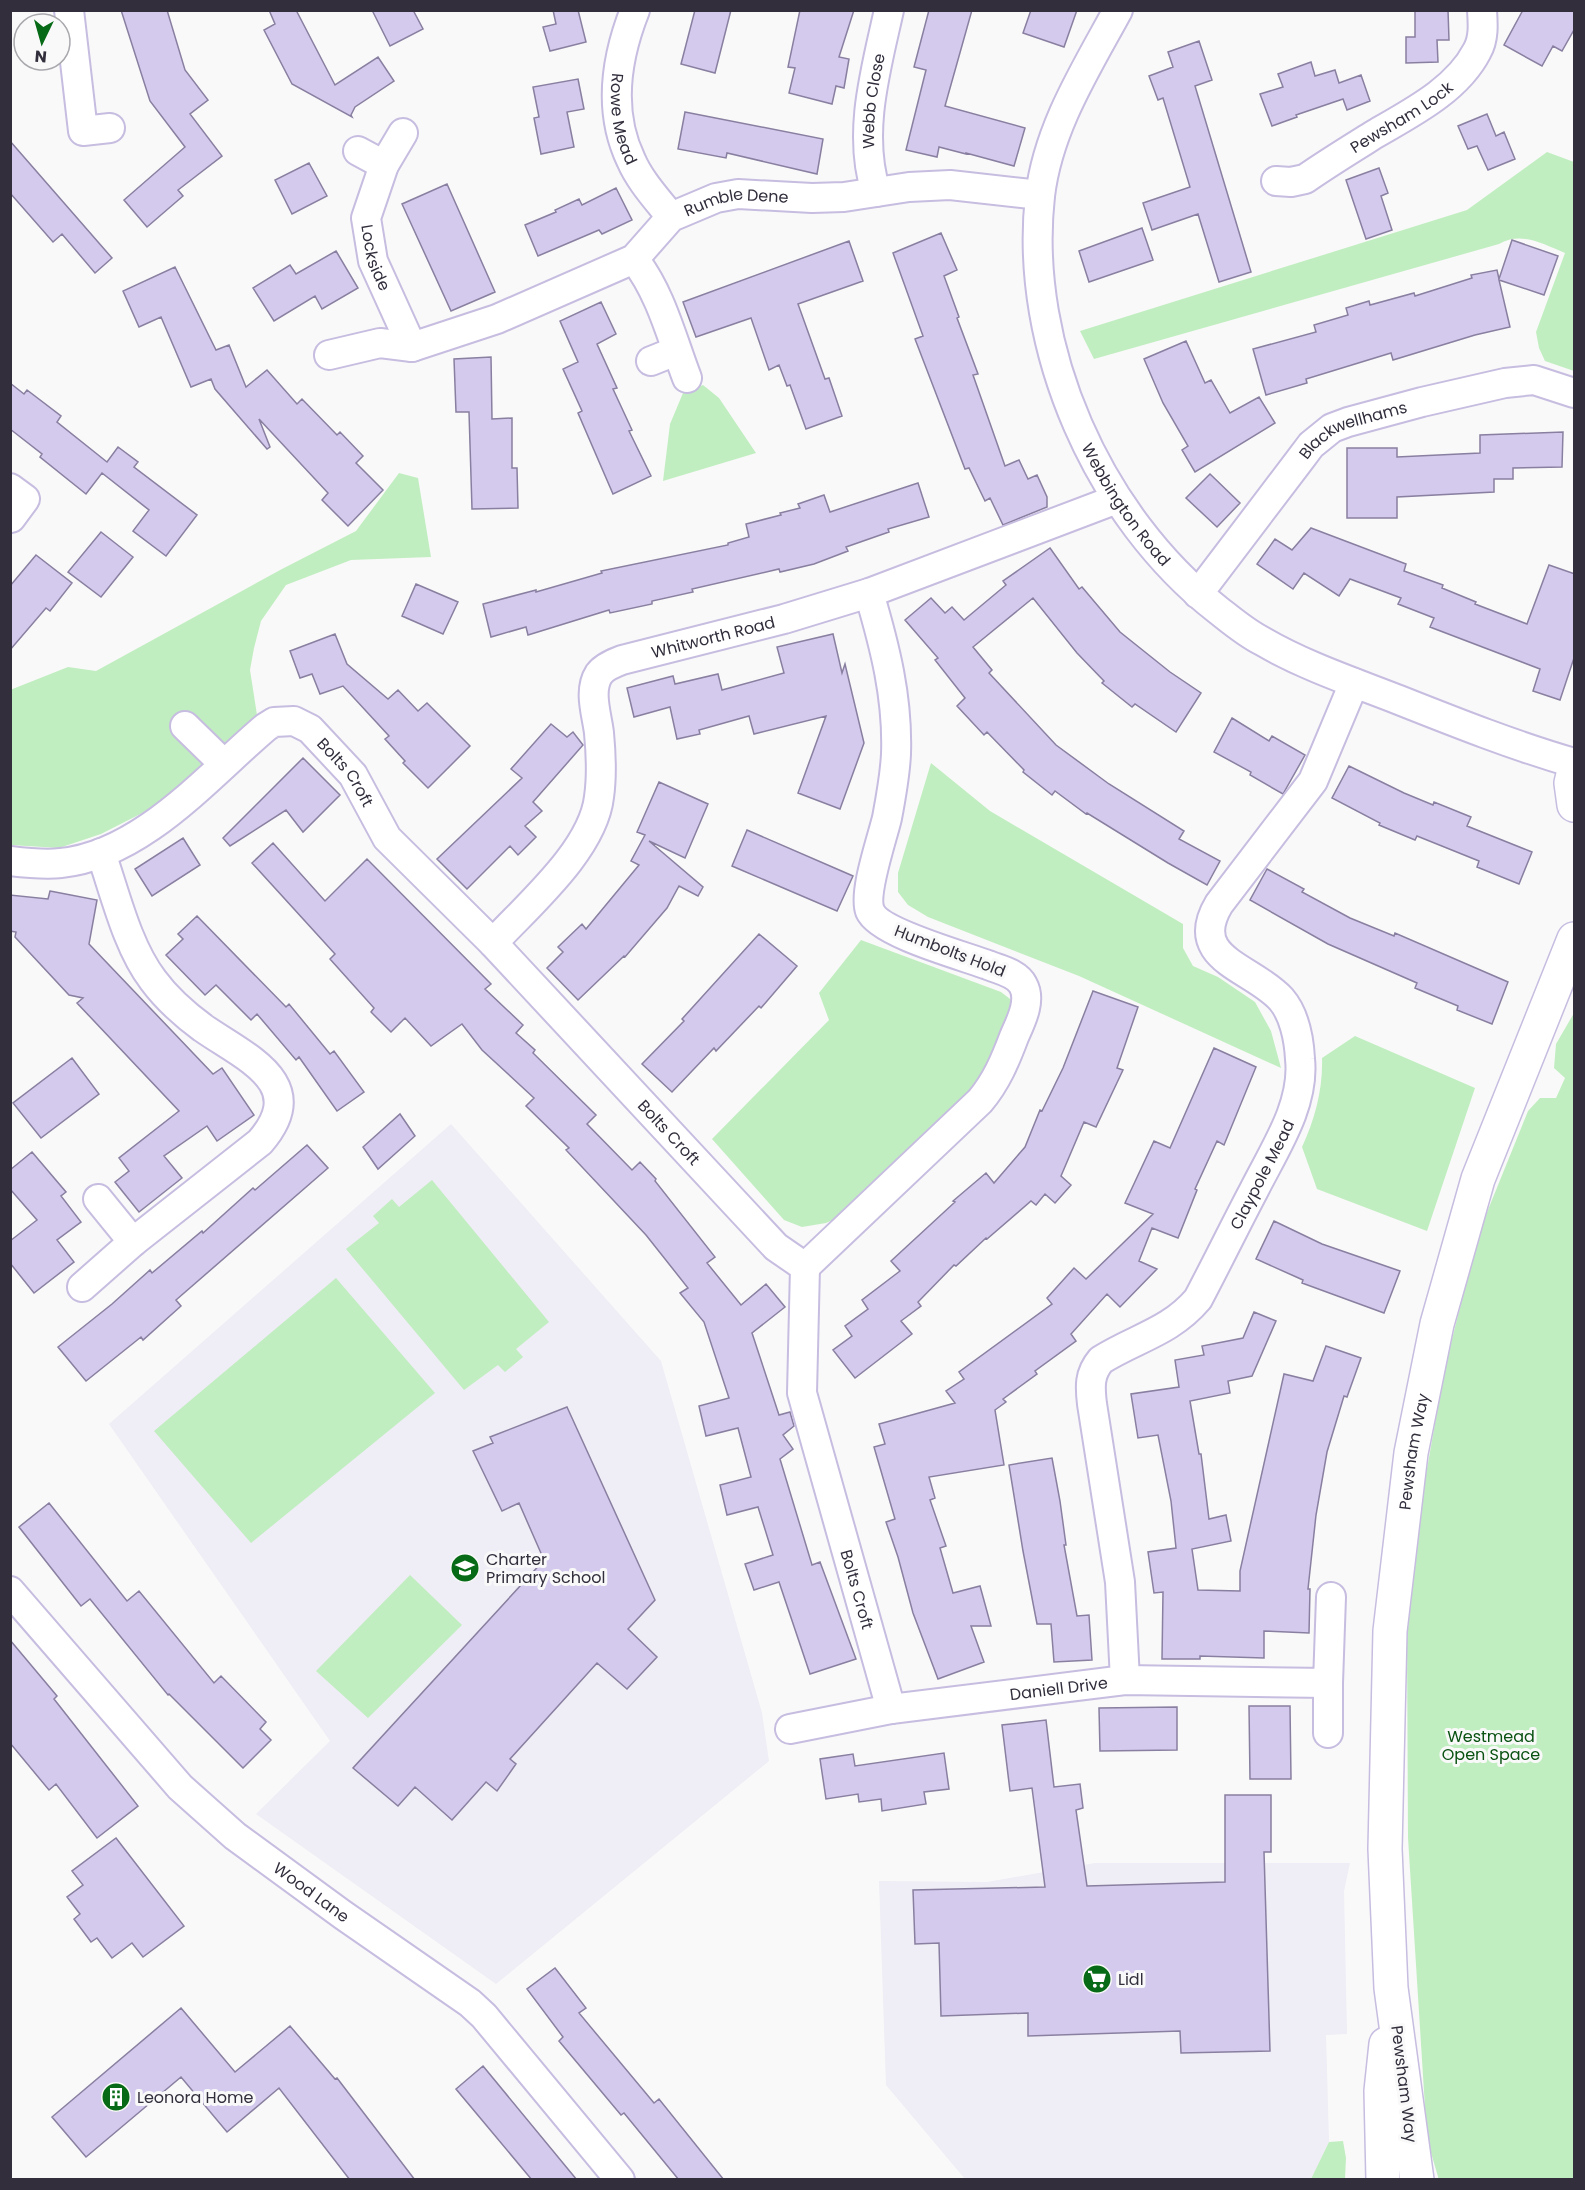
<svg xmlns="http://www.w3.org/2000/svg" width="1585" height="2190" viewBox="0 0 1585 2190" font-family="Poppins,sans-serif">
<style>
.built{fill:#efedf5}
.green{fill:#c1eec0}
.building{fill:#d4caed;stroke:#897fa0;stroke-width:1.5}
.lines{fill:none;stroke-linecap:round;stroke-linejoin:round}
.street-casing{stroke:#c7bde0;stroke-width:32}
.primary-casing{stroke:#c7bde0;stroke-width:36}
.street{stroke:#fff;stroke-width:28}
.primary{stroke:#fff;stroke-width:33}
.labels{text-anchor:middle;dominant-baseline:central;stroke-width:6;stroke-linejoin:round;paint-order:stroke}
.street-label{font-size:16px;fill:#322e3c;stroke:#f9f9f9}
.poi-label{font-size:16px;fill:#322e3c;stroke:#f9f9f9;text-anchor:start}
.park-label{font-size:16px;fill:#095212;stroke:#f9f9f9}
</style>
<rect width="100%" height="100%" fill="#f9f9f9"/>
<path class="built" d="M451 1124 661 1361 762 1713 769 1761 496 1984 256 1814 330 1741 109 1424Z
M1095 1863H1350L1344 1891 1347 2034 1326 2035 1329 2142 1311 2179H965L886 2085 879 1881 987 1882Z"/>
<path class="green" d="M1547 152 1574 162V371L1545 361 1539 348 1536 332 1565 253C1543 244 1521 231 1499 244L1094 359 1080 331 1467 210Z
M703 385 719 398 756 453 663 481 670 424 683 393Z
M399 473 418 478 431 557 351 560 286 585 261 621 254 648 250 670 257 715 160 804 101 834 59 848 11 845 10 690 68 667 96 671 282 569 356 531Z
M931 763 990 811 1183 924V948L1193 966 1218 977 1255 1002 1271 1031 1281 1068 1079 976 928 917 908 905 898 892V873Z
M861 940 1001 992 1014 1002 977 1093 898 1160 863 1192 842 1216 826 1223 802 1227 784 1220 712 1139 829 1020 819 993Z
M1574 1013V2179L1439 2180 1427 2139 1408 1838 1407 1639 1419 1514 1445 1367 1479 1232 1528 1111 1540 1098H1556L1565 1078 1554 1068 1556 1044Z
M1355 1036 1475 1088 1427 1231 1317 1189 1302 1147C1315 1119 1323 1089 1322 1058Z
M432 1180 549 1322 516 1349 523 1357 505 1372 498 1365 464 1390 346 1249 379 1223 373 1216 392 1199 399 1207Z
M336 1278 435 1393 251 1543 154 1431Z
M410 1575 462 1625 368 1718 316 1671Z
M1343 2141 1346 2158 1345 2179H1311L1329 2142Z"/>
<path class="building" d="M121 10H167L185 70 208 100 190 114 222 156 178 190 183 196 147 227 124 200 185 147 150 101Z
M269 10H296L335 85 378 57 394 81 355 107 351 115 352 117 292 84 264 30 275 24Z
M372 10H413L423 29 390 46Z
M553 10H578L586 42 550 51 543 27 556 24Z
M695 10H731L715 73 681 64Z
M800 10H854L839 57 849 59 844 88 836 86 832 104 789 93 795 68 788 67Z
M929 10H972L945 106 1025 128 1014 166 966 153V154L939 147 937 157 906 150 926 70 914 67Z
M1031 10H1077L1064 47 1023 33Z
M1415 10H1448L1449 40H1437L1438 62 1406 63V37H1415Z
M1523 10H1575V28L1562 51 1553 46 1542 66 1504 45Z
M1199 41 1212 80 1195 86 1251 272 1219 282 1198 214 1152 230 1143 203 1190 187 1163 98 1158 100 1149 76 1173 67 1168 52Z
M1311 62 1315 76 1335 70 1339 83 1361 75 1370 101 1347 110 1343 99 1296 115 1297 117 1272 126 1260 94 1283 87 1278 74Z
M578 79 584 109 567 112 574 147 541 154 534 118 539 117 533 87Z
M685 112 823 139 817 174 727 153 726 158 678 149Z
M1487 114 1496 136 1504 132 1515 159 1488 170 1477 146 1468 149 1458 126Z
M10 141 112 258 95 273 62 234 53 242 10 193Z
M309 163 327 196 292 214 275 180Z
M1379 168 1388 193 1381 196 1392 230 1366 239 1346 180Z
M447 184 495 292 451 311 402 204Z
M616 188 632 220 602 234 599 230 538 256 525 225 556 212 555 210 579 199 582 205Z
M1142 228 1153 260 1089 282 1079 251Z
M941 233 957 270 944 276 959 317 957 318 978 374 973 375 1005 466 1019 460 1028 479 1037 475 1047 497V507L1003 525 990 498 985 501 969 468 965 469 915 339 923 336 893 253Z
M1512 240 1558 256 1544 295 1499 280 1510 327 1475 335 1393 360 1391 353 1306 379 1307 383 1266 395 1253 349 1316 332 1314 325 1348 315 1346 308 1369 301 1370 305 1414 293 1415 296 1472 278 1471 275 1497 270 1499 279Z
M849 241 863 281 798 304 825 379 829 378 842 416 806 429 790 385 787 386 779 365 769 370 751 318 696 337 683 302Z
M336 251 358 288 322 309 315 296 274 321 253 288 290 265 296 274Z
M175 267 216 350 229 345 246 387 267 370 297 404 302 399 337 435 340 432 363 456 356 463 383 490 348 526 322 500 328 493 259 419 270 447 267 449 215 389 211 379 191 387 161 317 139 327 123 291Z
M601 302 616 334 597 344 617 388 613 389 632 430 629 431 651 476 613 494 578 413 582 411 563 369 578 362 560 321Z
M1186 341 1205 383 1211 380 1230 413 1259 397 1275 423 1195 472 1182 450 1188 446 1163 403 1144 359Z
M491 357 492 419 512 418V468H517L518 508 472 509 469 412H456L454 359Z
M10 383 24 394 27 390 61 416 57 422 107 462 118 447 138 462 134 467 197 515 166 556 133 531 149 510 102 473 86 494 40 457 42 454 10 429Z
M1563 432 1562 467 1513 468V479H1494V492L1397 497V518H1347V448H1397V457L1480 453V435Z
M1210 474 1240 503 1217 527 1186 498Z
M918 483 929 517 888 529 889 532 846 547 848 551 814 564 780 572 779 569 692 589 693 592 652 601V604L610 613 609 610 528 635 526 627 491 637 483 604 536 590V592L602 573 601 571 728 545V543L749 537 746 524 781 515 780 513 800 508 798 504 824 495 830 512Z
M1311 528 1406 564 1404 571 1443 585 1442 588 1476 602 1475 604 1527 624 1549 565 1575 574V655L1560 700 1533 691 1540 669 1430 627 1434 618 1398 604 1401 598 1350 579 1339 596 1304 573 1293 589 1257 564 1275 539 1292 550Z
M101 532 133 557 101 597 68 572Z
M1050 548 1079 589 1082 587 1120 632 1170 672 1201 693 1176 732 1135 704 1132 707 1102 683 1104 681 1077 653 1033 598 973 647 992 670 989 673 1056 745 1109 784 1184 831 1179 839 1220 861 1207 885 1168 863 1087 813 1086 814 1055 791 1052 795 1023 772 1024 770 987 732 984 735 957 706 965 698 935 660 938 658 905 620 931 598 945 613 952 607 964 620 1006 585 1003 581Z
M36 555 72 583 50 611 46 608 10 650V586Z
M416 584 458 602 443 634 402 616Z
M335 634 347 664 388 699 398 690 418 711 427 703 470 746 428 788 403 763 405 761 385 739 389 736 343 686 320 694 312 674 300 678 290 651Z
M833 634 842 673 845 664 864 743 840 809 798 793 826 716 754 734 749 716 699 730 700 734 677 739 670 707 634 717 627 688 673 676 675 684 718 674 722 690 784 673 777 647Z
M1232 718 1269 741 1272 736 1305 755 1283 794 1250 775 1251 772 1214 752Z
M551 724 567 737 573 732 583 745 533 802 542 811 525 826 536 837 518 855 510 846 467 889 437 859 522 778 511 769Z
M303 758 340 795 303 832 286 810 230 846 223 838Z
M1349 766 1404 793 1433 805 1434 802 1471 817 1467 826 1532 852 1519 884 1477 867 1479 861 1417 836 1415 840 1379 825 1380 823 1332 798Z
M659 782 708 804 685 858 649 841 703 887 698 896 679 886 667 908 625 957 624 956 578 1000 547 968 563 952 558 947 582 924 586 929 639 865 631 861 645 835 637 832Z
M747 830 853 876 837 911 732 866Z
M183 838 200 865 152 896 135 869Z
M273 843 325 901 367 859 491 984 485 989 523 1025 516 1033 535 1050 533 1053 596 1115 587 1124 632 1170 640 1162 656 1179 655 1181 715 1257 707 1263 741 1305 766 1284 785 1307 752 1333 779 1415 790 1412 794 1426 783 1435 793 1449 780 1459 812 1565 820 1562 856 1659 810 1674 779 1582 754 1590 745 1564 773 1555 758 1507 727 1515 720 1485 751 1477 738 1428 706 1436 699 1406 729 1398 704 1322 680 1293 688 1288 646 1235 566 1150 569 1148 526 1106 534 1098 482 1050 462 1024 431 1046 405 1018 391 1032 371 1012 374 1008 330 959 335 954 252 863Z
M1267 869 1304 889 1302 892 1350 918 1394 936 1395 933 1508 982 1492 1024 1457 1010 1458 1006 1415 988 1417 983 1328 944 1250 900Z
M50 891 97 900 89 944 213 1074 222 1068 254 1115 217 1141 207 1126 164 1156 182 1178 139 1212 115 1182 129 1171 119 1158 179 1111 77 1003 83 998 69 995 15 937 16 932 10 931V895L48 899Z
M197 916 286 1007 289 1004 330 1054 334 1051 364 1092 337 1111 299 1057 296 1060 257 1014 251 1020 216 985 205 995 166 955 183 939 178 934Z
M759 934 797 966 761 1008 759 1006 716 1051 714 1048 672 1092 642 1064 684 1021 682 1019Z
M1093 991 1138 1007 1117 1068 1123 1070 1096 1127 1084 1122 1061 1176 1071 1185 1055 1203 1045 1194 1036 1205 1031 1201 987 1239 986 1238 956 1266 954 1265 918 1302 921 1306 901 1321 912 1334 855 1378 833 1350 852 1336 845 1326 868 1309 862 1300 900 1271 891 1261 955 1202 953 1201 986 1173 994 1183 1025 1147 1040 1110 1042 1111 1063 1068Z
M1214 1048 1256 1067 1224 1145 1217 1141 1195 1189 1197 1190 1178 1238 1152 1228 1139 1261 1157 1269 1120 1307 1107 1294 1071 1334 1076 1341 1035 1371 1037 1374 1003 1399 1006 1402 995 1410 1004 1465 929 1477 935 1498 930 1500 946 1546 940 1548 953 1593 980 1586 991 1626H971L984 1662 938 1679 913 1613 898 1557 886 1522 895 1519 874 1447 885 1444 879 1424 955 1403 946 1391 964 1379 959 1372 1052 1304 1047 1298 1074 1268 1086 1279 1153 1214 1125 1203 1154 1141 1170 1148Z
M72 1058 99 1094 41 1138 13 1103Z
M400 1114 415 1136 378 1169 363 1147Z
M307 1145 328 1168 176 1300 181 1306 143 1340 141 1337 86 1381 58 1347 112 1304 150 1270 152 1273 202 1231 203 1233 253 1188 255 1190Z
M32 1152 66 1192 61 1196 81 1222 57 1240 74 1262 34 1293 10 1263V1241L37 1220 10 1189V1170Z
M1274 1221 1322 1244 1400 1271 1384 1313 1302 1283 1303 1280 1256 1259Z
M1254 1312 1276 1321 1252 1376 1228 1381 1230 1393 1190 1401 1199 1454H1201L1209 1519 1226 1515 1231 1541 1192 1549 1198 1590 1240 1591V1571L1284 1374 1313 1381 1326 1346 1361 1358 1347 1397 1344 1396 1327 1452 1316 1515 1308 1589H1310L1309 1633 1264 1631V1658L1200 1656V1659H1162L1163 1592 1154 1593 1148 1552 1176 1548 1171 1501 1158 1435 1138 1438 1131 1394 1179 1387 1175 1360 1204 1355 1202 1346 1243 1338Z
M567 1407 655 1600 628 1629 657 1657 627 1689 597 1663 510 1759 516 1764 497 1791 486 1782 452 1820 415 1787 398 1806 353 1768 544 1560 519 1503 502 1511 473 1451 493 1443 490 1437Z
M1052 1458 1060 1501 1066 1545H1064L1077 1616 1089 1615 1092 1660 1054 1662 1051 1624H1037L1023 1551 1009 1465Z
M49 1503 127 1601 139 1591 214 1683 221 1676 266 1722 260 1729 271 1740 243 1768 169 1694 168 1695 90 1599 81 1606 19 1527Z
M10 1640 57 1696 54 1699 138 1806 97 1838 56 1784 49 1790 10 1743Z
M1249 1706H1290L1291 1779H1250Z
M1177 1707V1750L1100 1751 1099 1708Z
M1046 1720 1054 1787 1080 1784 1083 1808 1076 1810 1087 1886 1225 1882V1795H1271V1852H1264L1270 2051 1181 2053 1180 2031 1028 2036V2013L941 2016 939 1943 915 1944 913 1890 1045 1887 1032 1788 1010 1791 1002 1725Z
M944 1753 949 1789 924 1792 926 1804 882 1811 881 1799 859 1802 858 1794 826 1799 820 1759 853 1754 855 1766Z
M116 1838 184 1926 143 1957 132 1943 112 1958 97 1938 91 1942 74 1919 80 1914 67 1897 83 1885 72 1871Z
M555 1968 586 2008 579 2013 654 2103 659 2099 724 2180H679L624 2113 621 2115 559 2041 563 2037 527 1989Z
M181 2008 235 2072 290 2026 335 2079 337 2078 415 2180H350L279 2088 227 2132 181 2077 86 2157 52 2117Z
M483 2066 577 2180H532L456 2089Z"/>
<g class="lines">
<g class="street-casing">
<g id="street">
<path d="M69 10 83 131 110 128"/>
<path id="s1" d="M635 10C616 58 608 112 631 160 640 181 657 199 671 217"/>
<path id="s2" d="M1118 10C1086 69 1048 128 1040 196 1023 348 1099 517 1218 610 1232 621 1246 633 1262 641 1305 666 1353 682 1399 700 1457 723 1515 746 1574 763"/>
<path id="s3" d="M403 133 384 165 366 218 373 261 412 347"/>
<path d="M358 151 384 165"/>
<path id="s4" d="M1276 181 1291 182 1305 179C1328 163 1351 149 1375 134 1411 113 1457 90 1477 51 1484 39 1483 24 1482 10"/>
<path id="s5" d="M876 192C857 133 876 69 889 10"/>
<path d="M634 259C661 293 672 339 687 378"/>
<path id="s6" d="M329 355 380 343 412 347 497 319 634 259 671 217 716 198 738 194 812 198 844 197 909 187 950 185 1040 195"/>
<path d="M651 361 676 351"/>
<path d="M10 488 25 499 11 518"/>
<path id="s7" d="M1198 594 1302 457 1311 445 1332 428 1348 422 1422 402 1505 383 1534 380 1574 393"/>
<path d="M185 726 224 764"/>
<path id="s8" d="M10 861C27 863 45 865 61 863 142 855 208 776 266 727L274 722 294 721 310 729 353 775 387 838 493 943 776 1247 805 1267 802 1393 891 1709"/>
<path id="s9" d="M493 943C528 905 593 850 599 797 602 776 601 754 599 733 597 715 588 691 599 674 604 667 614 663 622 660L784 619 869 593 1117 499"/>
<path d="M98 1199 133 1242"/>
<path d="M805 1267 980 1101C996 1082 1005 1061 1014 1037 1020 1023 1032 1001 1023 985 1017 973 1000 970 988 965 964 956 879 933 870 911 863 893 882 839 887 818 891 797 895 775 896 754 898 698 885 647 869 593"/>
<path d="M82 1287 133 1242 260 1142C311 1083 246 1058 203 1028 184 1014 167 999 153 980 127 946 115 893 101 853"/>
<path id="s10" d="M10 1591 180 1787 235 1836 343 1915 470 2003 484 2016 620 2180"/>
<path id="s11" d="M1125 1680 1120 1582 1092 1404C1090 1387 1089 1374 1101 1360 1136 1338 1170 1332 1198 1299 1217 1263 1235 1226 1254 1190 1274 1150 1305 1105 1300 1059 1299 1039 1294 1014 1281 999 1252 967 1186 959 1219 904L1313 781 1354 683"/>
<path id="s12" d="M790 1729 891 1709 1125 1680 1328 1683 1331 1597"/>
<path d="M1328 1733V1683"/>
</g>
</g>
<g class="primary-casing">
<g id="primary">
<path d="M1574 770 1571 783 1574 805"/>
<path d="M1383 2180 1381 2091 1386 2044"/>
<path id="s13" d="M1417 2180 1391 1988 1385 1849 1390 1631 1411 1453 1437 1324 1478 1179 1574 939"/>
</g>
</g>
<use href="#street" class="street"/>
<use href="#primary" class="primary"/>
</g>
<defs>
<g id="school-disc" transform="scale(1.5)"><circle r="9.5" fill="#076a16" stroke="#f9f9f9"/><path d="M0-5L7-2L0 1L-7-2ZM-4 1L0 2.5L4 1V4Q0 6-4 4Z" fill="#fff"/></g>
<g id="supermarket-disc" transform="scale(1.5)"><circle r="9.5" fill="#076a16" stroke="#f9f9f9"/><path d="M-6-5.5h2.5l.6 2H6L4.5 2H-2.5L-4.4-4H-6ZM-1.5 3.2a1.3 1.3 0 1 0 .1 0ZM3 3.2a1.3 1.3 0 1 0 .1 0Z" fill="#fff"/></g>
<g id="building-disc" transform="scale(1.5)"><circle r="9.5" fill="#076a16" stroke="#f9f9f9"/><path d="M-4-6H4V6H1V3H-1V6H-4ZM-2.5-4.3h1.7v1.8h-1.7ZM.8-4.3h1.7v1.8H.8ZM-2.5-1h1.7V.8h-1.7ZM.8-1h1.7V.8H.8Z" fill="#fff"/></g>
</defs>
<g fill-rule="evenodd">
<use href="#school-disc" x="465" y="1568"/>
<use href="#supermarket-disc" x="1097" y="1979"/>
<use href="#building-disc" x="116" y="2097"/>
</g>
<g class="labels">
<g class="street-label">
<text stroke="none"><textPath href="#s5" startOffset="92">Webb Close</textPath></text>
<text stroke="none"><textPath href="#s4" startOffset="144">Pewsham Lock</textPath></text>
<text stroke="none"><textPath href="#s1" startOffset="112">Rowe Mead</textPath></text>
<text stroke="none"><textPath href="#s6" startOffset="448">Rumble Dene</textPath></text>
<text stroke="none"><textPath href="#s3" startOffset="134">Lockside</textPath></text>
<text stroke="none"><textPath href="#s7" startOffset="232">Blackwellhams</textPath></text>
<text stroke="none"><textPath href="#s2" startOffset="531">Webbington Road</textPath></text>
<text stroke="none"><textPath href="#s9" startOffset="429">Whitworth Road</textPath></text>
<text stroke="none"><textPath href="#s8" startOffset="405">Bolts Croft</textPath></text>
<text transform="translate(950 951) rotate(21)">Humbolts Hold</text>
<text stroke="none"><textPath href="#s8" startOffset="891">Bolts Croft</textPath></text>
<text stroke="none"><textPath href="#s11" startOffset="580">Claypole Mead</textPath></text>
<text stroke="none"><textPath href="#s13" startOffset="732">Pewsham Way</textPath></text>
<text stroke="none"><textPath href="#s8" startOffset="1413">Bolts Croft</textPath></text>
<text stroke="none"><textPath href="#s12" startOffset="272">Daniell Drive</textPath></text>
<text stroke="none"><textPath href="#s10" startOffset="428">Wood Lane</textPath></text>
<text transform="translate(1404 2084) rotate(83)">Pewsham Way</text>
</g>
<g class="poi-label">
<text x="486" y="1559">Charter<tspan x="486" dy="18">Primary School</tspan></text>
<text x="1118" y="1979">Lidl</text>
<text x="137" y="2097">Leonora Home</text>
</g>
<g class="park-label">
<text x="1491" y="1736">Westmead<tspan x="1491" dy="18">Open Space</tspan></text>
</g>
</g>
<rect width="1585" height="2190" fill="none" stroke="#322e3c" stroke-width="24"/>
<g transform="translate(42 42) rotate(185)"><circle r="28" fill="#f9f9f9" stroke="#a9a8ad" stroke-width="1.5"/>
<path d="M0-4.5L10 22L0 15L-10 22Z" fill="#076a16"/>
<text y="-9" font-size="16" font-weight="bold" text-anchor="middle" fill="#322e3c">N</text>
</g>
</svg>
